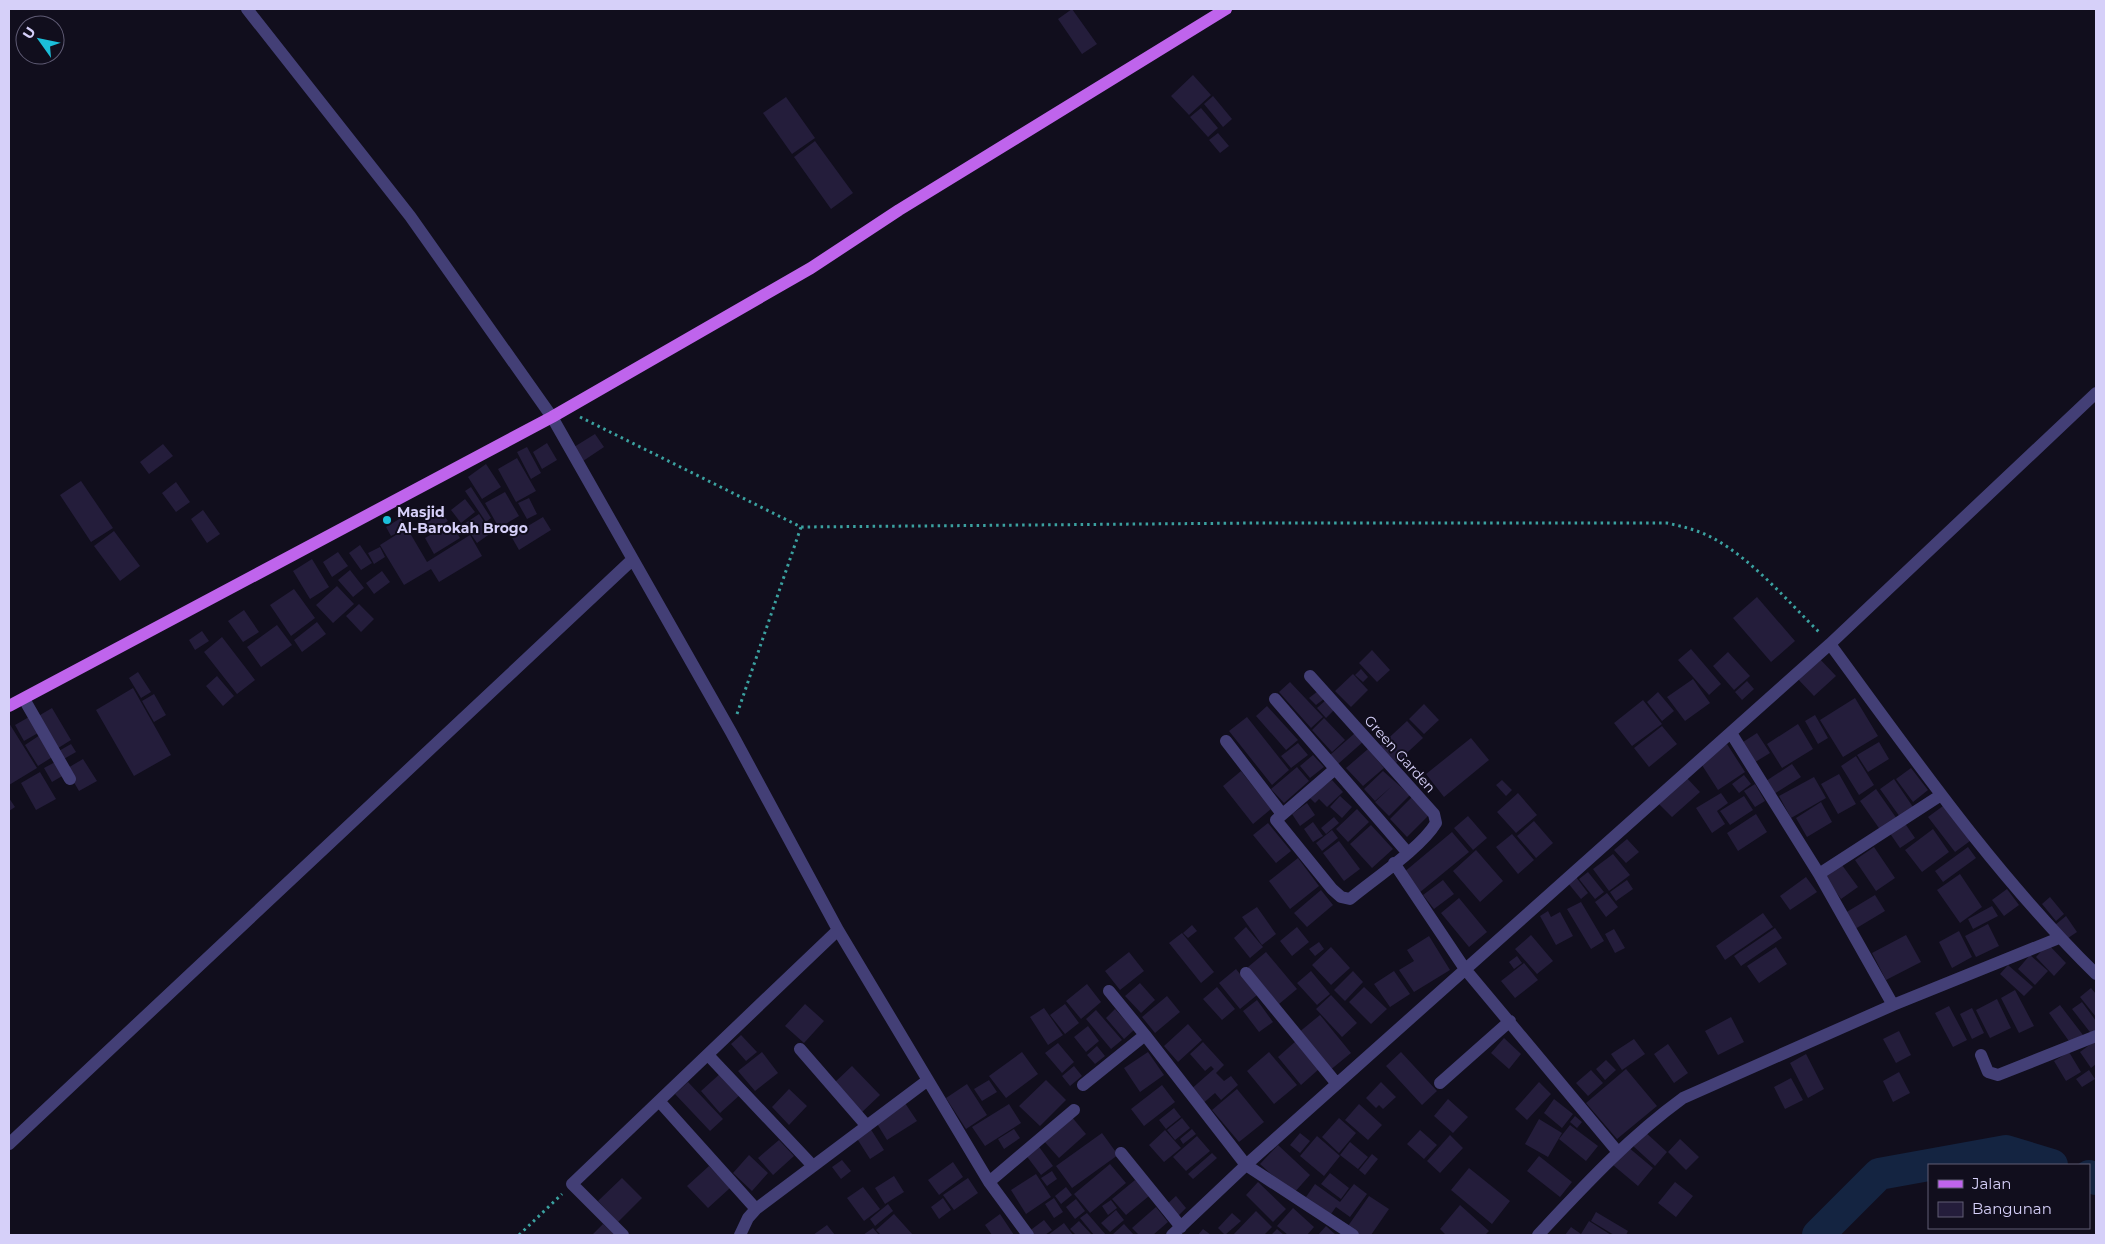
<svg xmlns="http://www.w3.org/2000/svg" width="2105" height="1244" viewBox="0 0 2105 1244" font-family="Montserrat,sans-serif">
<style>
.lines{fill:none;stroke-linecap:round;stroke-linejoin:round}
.river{stroke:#142441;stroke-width:32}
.building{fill:#241d3b}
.path{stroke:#3ba1a0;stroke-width:3;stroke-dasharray:2.5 4;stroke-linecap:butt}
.minor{stroke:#433f76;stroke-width:12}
.major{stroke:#bf64ec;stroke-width:12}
.poi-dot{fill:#1bbfda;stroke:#110e1d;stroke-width:2}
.labels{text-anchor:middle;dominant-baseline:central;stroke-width:4;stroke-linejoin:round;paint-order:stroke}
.poi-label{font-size:14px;font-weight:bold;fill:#d6d0f9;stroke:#110e1d;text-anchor:start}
.street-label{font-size:14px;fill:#d6d0f9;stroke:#110e1d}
</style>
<rect width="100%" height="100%" fill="#110e1d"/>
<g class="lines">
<path class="river" d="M2089 1176 2096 1179
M1818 1235 1879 1174 2006 1151 2052 1165"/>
</g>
<path class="building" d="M1072 9 1097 44 1082 54 1058 19Z
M1193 75 1211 95 1189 115 1171 96Z
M1213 96 1232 119 1223 127 1204 104Z
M786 97 815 138 792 154 763 113Z
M1201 108 1218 128 1208 137 1190 117Z
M1218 133 1229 146 1220 153 1209 140Z
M815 141 853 193 831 209 794 157Z
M595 434 604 447 583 461 574 447Z
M547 443 557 460 542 469 533 452Z
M163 444 173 456 149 474 140 462Z
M527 447 541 473 531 479 517 452Z
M517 458 536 491 516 502 498 469Z
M486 464 501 487 482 499 468 477Z
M81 481 113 528 91 542 60 495Z
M176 482 190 502 176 512 162 493Z
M471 487 491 518 486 522 465 491Z
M505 492 519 516 499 528 485 503Z
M529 498 537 514 527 519 518 503Z
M465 499 475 512 461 523 451 510Z
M203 510 220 534 207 543 191 519Z
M440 510 448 521 425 535 418 524Z
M479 514 491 533 477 543 464 524Z
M543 517 551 530 519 550 511 536Z
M401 518 406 528 391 536 386 527Z
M451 523 460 538 434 554 425 538Z
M407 528 427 562 470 535 482 556 439 582 431 569 404 585 380 545Z
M114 531 140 566 120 581 94 546Z
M360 545 372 563 361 570 349 553Z
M380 547 385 557 374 564 368 553Z
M338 552 348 566 332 577 323 562Z
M312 559 329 587 310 599 293 571Z
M350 570 364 588 353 597 338 580Z
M382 571 390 582 374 594 366 583Z
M337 586 354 604 333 623 316 605Z
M294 589 315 618 291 636 270 605Z
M1757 597 1795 641 1771 662 1733 618Z
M359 604 374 619 361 632 346 616Z
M244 610 259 632 243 642 228 621Z
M317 622 326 634 302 652 294 640Z
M277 625 292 645 261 667 247 647Z
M202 631 209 641 195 650 189 640Z
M222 637 255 680 237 694 204 652Z
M1691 649 1721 684 1709 695 1678 660Z
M1372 650 1390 670 1377 682 1359 663Z
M1728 652 1750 676 1734 690 1713 666Z
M1818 657 1836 676 1814 696 1796 677Z
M1361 669 1368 677 1363 682 1355 675Z
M138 672 151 692 141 698 129 678Z
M1353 674 1368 690 1351 707 1335 691Z
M217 676 234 696 223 706 206 686Z
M1693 679 1710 703 1685 721 1667 697Z
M1747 681 1754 689 1742 700 1735 692Z
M1290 682 1323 717 1311 728 1279 692Z
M133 688 171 755 134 776 96 710Z
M1318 691 1324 699 1316 705 1309 698Z
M1658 692 1674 711 1662 721 1647 702Z
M154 694 166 715 154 722 142 701Z
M1855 698 1878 736 1843 757 1820 720Z
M1327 699 1335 709 1326 718 1317 708Z
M1643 700 1662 724 1632 746 1614 723Z
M1424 704 1439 720 1424 734 1409 719Z
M1267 706 1298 740 1286 750 1256 716Z
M52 708 71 740 55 750 35 718Z
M1815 715 1828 738 1818 744 1805 721Z
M29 717 38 733 24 741 15 725Z
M1247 717 1289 770 1272 785 1229 731Z
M1324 718 1345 740 1332 752 1312 730Z
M1407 721 1423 738 1396 763 1380 746Z
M9 723 37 768 9 785Z
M1798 724 1813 749 1782 768 1767 744Z
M1662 726 1677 744 1649 767 1634 748Z
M1355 733 1364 741 1338 764 1330 755Z
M1757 733 1770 753 1752 764 1740 744Z
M40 735 54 756 38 766 25 745Z
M1471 738 1489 760 1444 797 1426 774Z
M1879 742 1889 759 1868 772 1857 755Z
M1298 743 1308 755 1291 768 1281 756Z
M71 744 76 752 62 760 57 752Z
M1727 744 1745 772 1718 790 1700 762Z
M1368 749 1384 768 1363 786 1346 768Z
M1313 755 1324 767 1310 778 1300 766Z
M1856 756 1874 785 1859 795 1841 766Z
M83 759 97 781 79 791 66 769Z
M57 761 64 775 52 782 44 768Z
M1792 764 1801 777 1774 794 1766 781Z
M1297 767 1309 781 1284 803 1271 789Z
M1911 768 1928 790 1913 802 1896 779Z
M1241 771 1271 809 1253 824 1223 786Z
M1383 771 1410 795 1389 816 1375 802 1392 786 1375 801 1364 789Z
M40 772 56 799 36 810 21 783Z
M1839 774 1856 804 1838 814 1821 784Z
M1744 775 1751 784 1739 793 1732 784Z
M1685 776 1700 792 1672 817 1657 802Z
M1814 777 1826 798 1791 818 1779 796Z
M1894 779 1913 807 1900 817 1880 789Z
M1332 780 1343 792 1327 807 1319 799 1315 803 1309 797Z
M1502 780 1512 790 1506 796 1496 785Z
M1755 784 1765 801 1755 807 1744 791Z
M1876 789 1897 819 1881 831 1860 801Z
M1518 793 1537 815 1516 833 1497 812Z
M1721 793 1728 803 1717 811 1725 824 1712 833 1696 808Z
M1340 796 1352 807 1342 818 1330 807Z
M1744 796 1753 810 1730 825 1720 811Z
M1412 797 1429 815 1407 837 1390 819Z
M9 798 15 807 9 811Z
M1821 802 1832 822 1807 837 1796 818Z
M1307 803 1315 815 1300 826 1292 814Z
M1943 806 1970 841 1955 852 1928 817Z
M1357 809 1369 822 1348 842 1336 829Z
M1756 814 1767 832 1738 851 1727 833Z
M1468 816 1487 838 1473 850 1454 828Z
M1334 817 1339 823 1326 834 1321 828Z
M1534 821 1553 843 1536 858 1517 836Z
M1313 822 1323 836 1313 842 1304 829Z
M1904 822 1915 838 1900 848 1889 832Z
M1268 823 1291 851 1276 863 1253 835Z
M1371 825 1393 849 1372 868 1350 844Z
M1933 829 1949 852 1922 872 1905 850Z
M1332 830 1338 838 1322 851 1316 843Z
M1452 832 1469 852 1419 893 1403 873Z
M1512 834 1534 860 1518 874 1496 847Z
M1627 839 1639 852 1626 863 1614 850Z
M1339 841 1360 869 1344 881 1323 853Z
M1874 847 1895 878 1876 891 1855 860Z
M1968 847 1976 858 1943 882 1935 871Z
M1476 850 1503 881 1480 902 1453 871Z
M1613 854 1630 875 1609 891 1593 869Z
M1298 858 1319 886 1290 909 1269 881Z
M1842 865 1858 887 1841 899 1825 877Z
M1588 872 1604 892 1595 899 1579 879Z
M1960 874 1982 907 1960 923 1937 890Z
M1576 877 1588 893 1581 899 1568 883Z
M1806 877 1817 892 1790 910 1780 896Z
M1443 880 1454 894 1434 909 1423 895Z
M1627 880 1633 889 1616 901 1610 892Z
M2007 889 2019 905 2004 916 1992 900Z
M1321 890 1333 905 1307 927 1294 913Z
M1607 893 1618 907 1606 917 1595 902Z
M1875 895 1885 911 1855 929 1845 913Z
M2050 897 2064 914 2056 921 2042 904Z
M1459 898 1487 932 1469 947 1441 913Z
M1581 902 1604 941 1591 949 1567 909Z
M1992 906 1998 916 1973 929 1968 919Z
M1257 907 1276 934 1262 945 1242 917Z
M1548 911 1551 917 1560 912 1573 936 1556 945 1540 916Z
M1763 913 1773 927 1725 960 1716 946Z
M2066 916 2077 932 2065 940 2055 925Z
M1988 924 1999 946 1976 957 1965 936Z
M1192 925 1197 931 1188 938 1183 933Z
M1246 927 1263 947 1250 958 1234 938Z
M1297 927 1309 942 1292 956 1280 941Z
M1775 928 1782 938 1741 966 1734 956Z
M1614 929 1625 948 1615 953 1605 934Z
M1959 931 1972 957 1952 968 1939 942Z
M1182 933 1214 972 1201 983 1169 943Z
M1531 935 1553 961 1537 974 1515 949Z
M1906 935 1921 962 1886 980 1872 953Z
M1429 936 1450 970 1414 992 1399 970 1414 961 1407 950Z
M1319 942 1324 949 1315 956 1309 949Z
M2048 944 2066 963 2054 976 2036 957Z
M1331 947 1350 968 1331 985 1312 965Z
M1776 947 1787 964 1759 983 1747 966Z
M1129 952 1144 971 1120 990 1105 971Z
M1266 952 1297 989 1279 1004 1248 967Z
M2030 955 2048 971 2035 985 2018 969Z
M1517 956 1522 963 1514 969 1509 962Z
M1524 963 1538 980 1515 998 1501 981Z
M2008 965 2033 987 2024 996 2000 974Z
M1236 969 1257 995 1240 1009 1219 983Z
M1311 971 1330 994 1317 1005 1297 983Z
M1353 971 1363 982 1345 1001 1334 990Z
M1394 971 1410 994 1390 1007 1374 984Z
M1140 983 1155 1000 1141 1013 1125 996Z
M1087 984 1101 1002 1081 1019 1066 1001Z
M1217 987 1235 1009 1222 1020 1203 999Z
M1364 987 1387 1009 1371 1024 1349 1002Z
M2091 988 2096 994V1017L2080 997Z
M2015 990 2034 1026 2019 1033 2001 998Z
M1331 995 1357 1023 1342 1037 1316 1009Z
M1167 996 1180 1012 1155 1033 1142 1017Z
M1997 999 2011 1028 1990 1038 1976 1010Z
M1257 1000 1273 1022 1259 1032 1243 1011Z
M2082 1002 2096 1021V1033L2093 1036 2072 1009Z
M805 1004 824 1021 804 1043 785 1026Z
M1065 1004 1079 1023 1065 1034 1050 1015Z
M2060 1005 2083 1035 2071 1044 2049 1013Z
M1949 1006 1967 1040 1953 1047 1935 1013Z
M1044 1008 1063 1035 1048 1045 1030 1017Z
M1972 1008 1984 1033 1972 1039 1960 1014Z
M1115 1009 1134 1030 1124 1039 1106 1018Z
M1096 1010 1122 1040 1111 1049 1086 1019Z
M1320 1015 1351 1053 1329 1071 1298 1033Z
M1731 1017 1744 1042 1718 1055 1705 1031Z
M1188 1024 1202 1040 1178 1062 1164 1046Z
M1088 1026 1099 1041 1086 1052 1074 1037Z
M1899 1031 1911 1055 1896 1063 1883 1039Z
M741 1035 757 1052 746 1061 731 1044Z
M1504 1038 1521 1054 1509 1069 1491 1053Z
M1634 1039 1645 1054 1622 1070 1611 1054Z
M2096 1040V1064L2091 1068 2080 1052Z
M1296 1041 1319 1069 1301 1085 1278 1057Z
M1203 1042 1224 1065 1216 1073 1224 1081 1231 1076 1238 1085 1221 1100 1215 1093 1201 1105 1189 1091 1214 1069 1211 1066 1205 1071 1190 1054Z
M1058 1043 1074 1062 1062 1073 1045 1053Z
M1668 1044 1688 1073 1674 1083 1654 1054Z
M1097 1046 1105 1056 1095 1064 1087 1055Z
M762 1052 778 1073 755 1091 738 1071Z
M1022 1052 1038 1074 1006 1098 989 1076Z
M1148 1052 1164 1075 1140 1092 1124 1068Z
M1269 1052 1297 1085 1274 1104 1247 1071Z
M1401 1052 1437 1091 1422 1105 1386 1066Z
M2069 1052 2081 1072 2066 1081 2054 1061Z
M1806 1054 1824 1089 1808 1098 1790 1063Z
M1606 1060 1616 1070 1605 1080 1596 1069Z
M852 1066 880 1095 860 1114 833 1084Z
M1074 1066 1082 1076 1070 1086 1062 1076Z
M1626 1069 1657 1106 1617 1139 1586 1103Z
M1591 1070 1603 1083 1588 1096 1576 1083Z
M2089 1070 2095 1079 2082 1087 2076 1079Z
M722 1072 741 1094 720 1113 701 1091Z
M1899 1072 1910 1093 1893 1102 1883 1081Z
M1791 1078 1803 1100 1785 1109 1774 1087Z
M989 1080 997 1092 982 1101 974 1089Z
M1046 1080 1066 1100 1040 1126 1019 1106Z
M688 1082 723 1119 710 1131 675 1094Z
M1381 1082 1396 1097 1383 1109 1379 1105 1376 1108 1366 1098Z
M1539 1082 1551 1094 1527 1120 1515 1109Z
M967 1084 987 1115 966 1129 946 1098Z
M1162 1085 1175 1102 1144 1126 1131 1109Z
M789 1089 807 1106 789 1125 772 1107Z
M1237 1089 1264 1122 1239 1142 1212 1110Z
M1448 1099 1468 1117 1453 1133 1434 1116Z
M1554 1099 1573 1114 1562 1128 1544 1113Z
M905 1103 917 1121 887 1140 876 1122Z
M1009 1104 1021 1123 985 1146 972 1127Z
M1359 1104 1382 1125 1368 1140 1345 1120Z
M1174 1108 1181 1117 1166 1129 1159 1120Z
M1071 1116 1086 1134 1059 1158 1043 1140Z
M1575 1116 1582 1122 1577 1128 1570 1122Z
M1182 1118 1190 1128 1175 1140 1167 1130Z
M1339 1118 1356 1133 1339 1153 1322 1137Z
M1539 1119 1562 1133 1548 1157 1525 1144Z
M1570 1125 1598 1146 1586 1161 1559 1139Z
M870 1128 884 1150 870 1159 856 1137Z
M1014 1129 1020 1138 1004 1149 998 1139Z
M1192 1129 1196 1134 1183 1144 1180 1139Z
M1165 1130 1181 1148 1164 1162 1149 1145Z
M1420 1130 1437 1145 1424 1159 1407 1144Z
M1644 1131 1667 1152 1655 1166 1632 1145Z
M1102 1133 1118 1155 1072 1188 1056 1166Z
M1300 1133 1310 1141 1300 1153 1290 1145Z
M1450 1135 1463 1148 1440 1173 1427 1161Z
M1197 1136 1210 1151 1186 1171 1173 1157Z
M1317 1136 1340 1156 1324 1176 1300 1156Z
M1680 1139 1699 1157 1686 1170 1668 1152Z
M779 1140 794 1156 773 1175 758 1158Z
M1350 1142 1368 1157 1358 1169 1340 1155Z
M1037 1144 1053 1166 1041 1175 1025 1154Z
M1278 1145 1310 1175 1293 1194 1260 1164Z
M1628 1147 1653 1168 1638 1186 1613 1165Z
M1212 1153 1217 1158 1193 1179 1188 1174Z
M1372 1154 1378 1159 1365 1175 1359 1170Z
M749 1155 768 1173 752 1191 733 1173Z
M1539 1156 1572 1182 1560 1197 1527 1171Z
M842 1160 851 1171 841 1179 832 1167Z
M953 1162 963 1177 939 1195 928 1180Z
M1110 1164 1126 1183 1090 1213 1074 1194Z
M709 1166 730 1188 708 1208 687 1186Z
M1469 1168 1510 1201 1492 1224 1451 1190Z
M1052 1171 1057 1179 1047 1186 1041 1178Z
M1330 1173 1349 1188 1341 1199 1321 1184Z
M1036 1174 1051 1197 1026 1214 1011 1190Z
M894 1176 904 1192 885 1204 875 1188Z
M622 1178 642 1198 618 1222 598 1201Z
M968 1178 978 1193 954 1210 943 1195Z
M1135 1180 1149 1196 1126 1215 1112 1199Z
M1258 1182 1286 1209 1273 1222 1246 1195Z
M1675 1182 1693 1196 1676 1217 1658 1203Z
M1315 1184 1340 1202 1354 1184 1367 1194 1350 1217 1336 1207 1331 1214 1306 1197Z
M863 1187 880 1209 864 1221 847 1198Z
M1066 1187 1072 1195 1061 1204 1055 1196Z
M1176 1196 1186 1208 1177 1217 1166 1205Z
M1369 1196 1389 1209 1371 1235H1360L1348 1226Z
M943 1198 951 1210 939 1219 931 1207Z
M1054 1198 1063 1212 1054 1218 1045 1204Z
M1076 1199 1085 1211 1075 1219 1066 1207Z
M1111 1200 1117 1208 1108 1215 1102 1206Z
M888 1204 893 1211 875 1226 870 1219Z
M1460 1205 1489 1231 1485 1235H1446L1440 1229Z
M1156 1207 1168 1222 1153 1235H1139L1132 1228Z
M1293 1208 1314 1227 1307 1235H1288L1277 1226Z
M1116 1210 1124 1220 1110 1232 1101 1223Z
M1256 1211 1272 1227 1264 1235H1233Z
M1596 1212 1628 1231 1626 1235H1614L1591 1221Z
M1087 1213 1106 1235H1094L1080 1218Z
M1232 1213 1241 1221 1225 1235 1218 1228Z
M894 1214 913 1235H881L876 1230Z
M1000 1214 1014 1235H992L985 1225Z
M1044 1220 1052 1230 1045 1235H1031L1028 1232Z
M1079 1221 1092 1235H1076L1070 1229Z
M1589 1221 1611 1235H1565L1571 1227 1581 1234Z
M1064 1223 1073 1235H1048Z
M603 1224 615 1235H592Z
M1124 1224 1134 1235H1112Z
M827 1225 835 1235H813Z
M1326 1226 1336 1235H1318Z
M873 1228 879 1235H863Z
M1203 1229 1211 1235H1198Z
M1277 1229 1284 1235H1271Z"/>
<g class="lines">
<path class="path" d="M580 417 801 527 1256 523H1667C1676 525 1685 527 1694 530 1741 545 1786 600 1821 634
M737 714 801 527
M519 1235 562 1194"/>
<path class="minor" d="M247 9 410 216 552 417 731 732 838 930 989 1182 1028 1235
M1830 644C1913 757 1995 875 2096 974
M1310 676 1434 814 1436 823C1421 848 1374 879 1350 899L1341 897 1332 889 1276 820 1335 769
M24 699 70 779
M1275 699 1407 852
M1731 733 1819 874 1893 1005
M1226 741 1282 814
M1394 863 1465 969 1617 1151
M1819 874 1941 795
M1246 973 1337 1084
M1109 991 1145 1035
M800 1049 866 1125
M708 1055 813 1166
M1981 1055 1988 1072 1998 1075 2096 1036
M1440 1083 1510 1021
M1083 1085 1145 1035 1246 1165 1353 1235
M659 1101 756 1209 748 1218 740 1235
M9 1144 632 560
M1121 1153 1181 1227
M989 1182 1074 1110
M756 1209 928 1080
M623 1235 572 1184 838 930
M1172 1235 1246 1165 1830 644 2096 393
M1538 1235C1584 1186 1628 1138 1683 1098L1893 1005 2059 938"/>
<path class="major" d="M9 706 552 417 811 268 899 210 1226 9"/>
</g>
<circle class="poi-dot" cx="387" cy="520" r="5"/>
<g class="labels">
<g class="poi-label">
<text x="397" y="512">Masjid<tspan x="397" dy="16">Al-Barokah Brogo</tspan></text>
</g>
<g class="street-label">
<text transform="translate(1400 754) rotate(48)">Green Garden</text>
</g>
</g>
<rect width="2105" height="1244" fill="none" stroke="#d6d0f9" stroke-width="20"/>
<rect x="1928" y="1164" width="162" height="65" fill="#110e1d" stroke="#605c75"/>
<rect x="1938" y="1180" width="25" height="8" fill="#bf64ec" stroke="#605c75"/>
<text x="1972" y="1189" font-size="15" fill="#d6d0f9">Jalan</text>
<rect x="1938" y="1202" width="25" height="15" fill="#241d3b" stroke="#605c75"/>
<text x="1972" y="1214" font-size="15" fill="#d6d0f9">Bangunan</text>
<g transform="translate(40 40) rotate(303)"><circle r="24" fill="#110e1d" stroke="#605c75"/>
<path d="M0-4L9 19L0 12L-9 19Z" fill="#1bbfda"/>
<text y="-8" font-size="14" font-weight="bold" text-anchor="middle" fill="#d6d0f9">U</text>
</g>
</svg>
